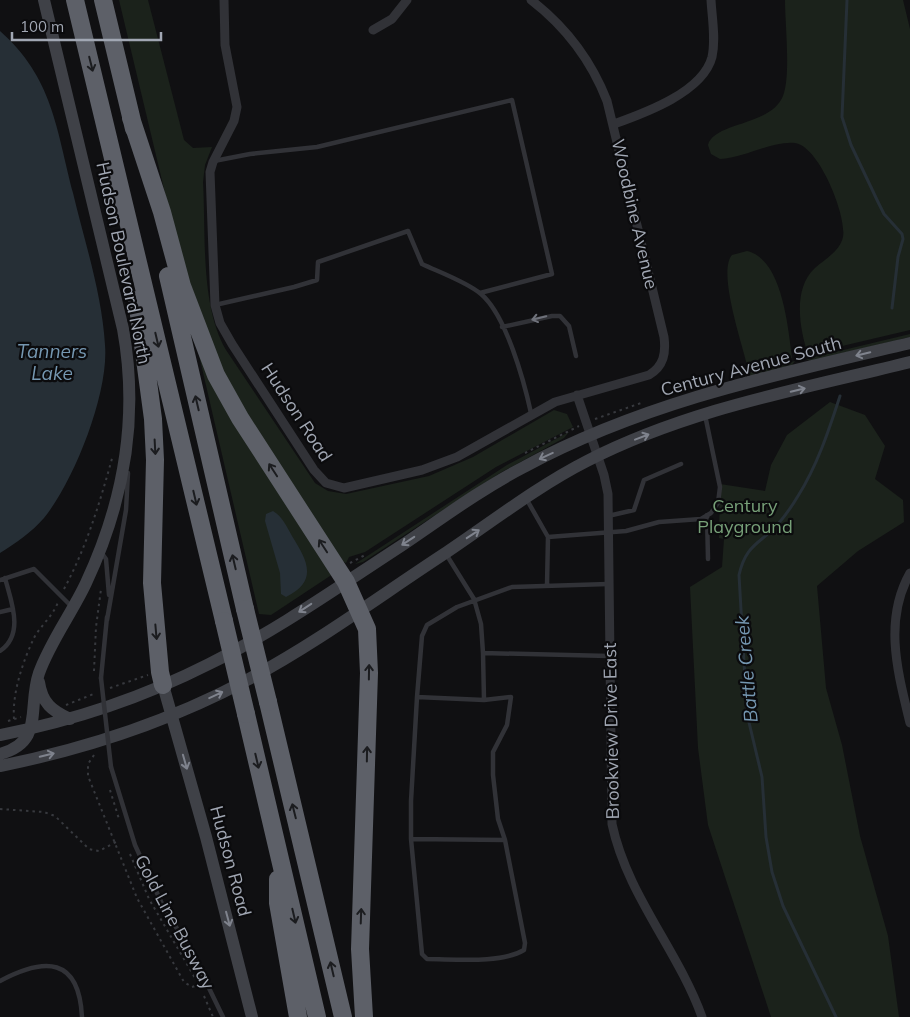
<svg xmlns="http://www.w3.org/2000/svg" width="910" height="1017" viewBox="0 0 910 1017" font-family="Mulish,sans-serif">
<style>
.green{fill:#1b221b}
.water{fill:#262f36}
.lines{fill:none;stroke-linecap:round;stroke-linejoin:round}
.stream{stroke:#262f36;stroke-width:3}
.path{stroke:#37393e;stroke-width:2;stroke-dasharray:2.5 4;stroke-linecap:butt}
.lane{stroke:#313237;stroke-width:4.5}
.street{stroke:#313237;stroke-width:9}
.secondary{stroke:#3f4147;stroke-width:12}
.highway{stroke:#5d6068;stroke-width:18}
.lane-bridge{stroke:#313237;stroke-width:4.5}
.highway-bridge{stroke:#5d6068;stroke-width:18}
.oneway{stroke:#1b1c1f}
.oneway2{stroke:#6f727b}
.oneway3{stroke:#7f838d}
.labels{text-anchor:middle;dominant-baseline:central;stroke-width:4.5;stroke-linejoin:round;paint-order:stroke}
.street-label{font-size:18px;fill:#a1a7b3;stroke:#0b0b0d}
.park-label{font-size:18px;fill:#77a078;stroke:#0b0b0d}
.water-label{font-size:19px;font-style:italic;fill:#7597b1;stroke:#0b0b0d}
</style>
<rect width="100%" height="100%" fill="#101012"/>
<path class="green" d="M119 0H148L184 140 193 148 212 147 205 165 203 182C206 234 200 305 226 350L315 483 328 491 346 494 429 476 473 457 554 410 567 414 573 427 496 467 365 552 349 557 346 563 342 561 225 383 181 260Z
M785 0H903L910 29V330L808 354C799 327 793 288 815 268 825 259 840 251 843 237 847 216 819 146 795 143 770 141 745 158 720 159L711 154 708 145C714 122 771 126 783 96 791 76 785 24 785 0Z
M747 251C782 259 788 326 792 358L748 369C743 346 717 272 732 255Z
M910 334V337L810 361 806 359Z
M195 338 333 574 271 615 259 614Z
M795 361 792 365 750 376 749 372Z
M830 402 865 415 885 446 875 479 903 500 904 522 858 551 817 586 826 688 842 745 860 836 888 936 899 1017H771L708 825 698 748 690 587 722 567 724 539 719 538 720 484 765 491 771 465 787 435Z
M569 432 564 438 500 473 363 562 355 564 507 465Z"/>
<path class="water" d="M0 31C53 78 56 128 73 193 85 243 102 294 105 345 109 393 74 481 44 518 32 532 16 543 0 553Z
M273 511C282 516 287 527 292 536 307 560 319 581 286 597L281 594 280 573 265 521 266 514Z"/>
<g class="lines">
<path class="stream" d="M847 0 842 117 851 145 878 202 884 214 902 234 903 239 898 257 892 308
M836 1017 783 906 772 872 766 837 762 777 747 714 739 575C746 544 759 545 778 524 785 516 792 506 798 496 817 466 829 430 840 396"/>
<path class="path" d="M673 392 694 385
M595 419 644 402
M525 453 579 426
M350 563 367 554
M64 589C87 546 100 502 113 455
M94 671 96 627 101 589
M110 688 148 675
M66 705 96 693
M14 719C12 693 23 661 34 638 41 625 53 616 58 602
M8 721 21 717
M94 755 88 764V776L137 898 184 982 192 987 199 985
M110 790 119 819
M0 809 44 812 55 816 89 849 99 851 116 842
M130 854 149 899 195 978
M204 996 213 1017"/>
<path class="lane" d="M214 161 250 154 317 147 512 100 552 274 480 293
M215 305 294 287 317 280 318 262 408 231 422 264C439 272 467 282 481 294 506 315 524 381 531 413
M502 327 552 316H560L569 326 576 356
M527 500 548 537 547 585
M707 515 708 559
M608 516 634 510 644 480 681 464
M548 537 626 531 659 522 701 519 711 513 718 503 720 487 705 415
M101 552 106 559 109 595
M446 554 474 599 481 624 483 653 609 656
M0 580 34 569 71 606
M0 612 13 609
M107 620 126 510 128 473
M0 651C25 634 11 601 5 578
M483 653 484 700
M101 678 107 617
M417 697 484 700 511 697 507 725 493 752V775L498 819 505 840 525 943 524 950C500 964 454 959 427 959L422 954 411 839V801Z
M417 697 422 636 427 625 457 607 512 587 608 584
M111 767 135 845 163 906 192 953 223 1017
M411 839 505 840
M0 981C45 957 79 957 82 1017"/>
<path class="street" d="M224 0 225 45 237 107 234 121 213 162 210 172 215 305 220 323 232 344 314 470 326 483 344 488 422 470 457 457 555 402 649 375C664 366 666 353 664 337L607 101C591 60 566 27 531 0
M373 30 392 19 407 0
M614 124C645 113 703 92 712 57 716 39 712 18 711 0
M577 395 604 475 608 494 612 824C627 895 678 950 702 1017
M910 573C883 621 898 673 910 723"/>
<path class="secondary" d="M39 682C42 703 52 711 70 719
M163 685 206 837 252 1017
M0 735C72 721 144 697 209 664 276 631 338 587 401 546 441 519 481 489 524 467 644 402 778 374 910 343
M0 754C45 742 27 708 39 673 50 642 72 613 86 583 124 502 139 417 123 329L44 0
M0 766C85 749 170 721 247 680 317 643 381 595 447 552 493 521 538 486 587 461 688 409 801 389 910 362"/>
<path class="highway" d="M75 0 224 621
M103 0 134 129
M131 118 162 212 182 286 216 375 240 418 346 582 367 629 369 673 360 949 364 1017
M168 276 245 609
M137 300 153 419 155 460 152 583 160 672 163 685
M268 702 343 1017
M246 714 317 1017
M278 879V903L298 1017"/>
<path class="lane-bridge" d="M101 678 111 767"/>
<path class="highway-bridge" d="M245 609 268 702
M224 621 246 714"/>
</g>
<defs><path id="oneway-shaft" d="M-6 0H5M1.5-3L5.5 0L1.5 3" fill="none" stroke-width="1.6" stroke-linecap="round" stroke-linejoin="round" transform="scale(1.25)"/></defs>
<g class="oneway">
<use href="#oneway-shaft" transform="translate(91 64) rotate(76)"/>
<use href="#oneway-shaft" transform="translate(157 340) rotate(77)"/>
<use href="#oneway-shaft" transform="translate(197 403) rotate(-103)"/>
<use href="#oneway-shaft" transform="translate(155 447) rotate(87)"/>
<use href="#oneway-shaft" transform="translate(273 470) rotate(-123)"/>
<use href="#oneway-shaft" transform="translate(195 498) rotate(77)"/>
<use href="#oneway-shaft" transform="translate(323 546) rotate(-123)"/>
<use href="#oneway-shaft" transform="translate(234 562) rotate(-103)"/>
<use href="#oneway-shaft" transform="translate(156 632) rotate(85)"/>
<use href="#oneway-shaft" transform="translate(369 672) rotate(-89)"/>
<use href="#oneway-shaft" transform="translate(367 754) rotate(-89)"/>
<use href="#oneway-shaft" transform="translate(257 761) rotate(77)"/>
<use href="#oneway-shaft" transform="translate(294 811) rotate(-104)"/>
<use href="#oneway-shaft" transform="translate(294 916) rotate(77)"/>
<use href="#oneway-shaft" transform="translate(361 916) rotate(-88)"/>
<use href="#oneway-shaft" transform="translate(332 969) rotate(-103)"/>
</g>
<use class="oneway2" href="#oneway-shaft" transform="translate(539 318) rotate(167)"/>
<g class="oneway3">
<use href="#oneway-shaft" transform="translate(863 354) rotate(166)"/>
<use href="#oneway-shaft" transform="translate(798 390) rotate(-14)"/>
<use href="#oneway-shaft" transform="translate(642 437) rotate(-21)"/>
<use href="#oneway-shaft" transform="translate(546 456) rotate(155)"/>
<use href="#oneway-shaft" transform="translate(473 534) rotate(-33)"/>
<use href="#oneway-shaft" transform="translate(408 541) rotate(147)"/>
<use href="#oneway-shaft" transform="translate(305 608) rotate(147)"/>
<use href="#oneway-shaft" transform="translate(216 695) rotate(-25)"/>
<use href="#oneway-shaft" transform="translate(47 755) rotate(-14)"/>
<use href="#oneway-shaft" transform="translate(185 762) rotate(74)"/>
<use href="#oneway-shaft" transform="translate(228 919) rotate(75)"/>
</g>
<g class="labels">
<g class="street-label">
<text transform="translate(635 214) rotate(77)">Woodbine Avenue</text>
<text transform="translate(124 263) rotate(78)">Hudson Boulevard North</text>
<text transform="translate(751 366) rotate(-15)">Century Avenue South</text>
<text transform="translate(297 412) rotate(57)">Hudson Road</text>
<text transform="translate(611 731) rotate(-91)">Brookview Drive East</text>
<text transform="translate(231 861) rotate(75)">Hudson Road</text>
<text transform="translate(175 922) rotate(62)">Gold Line Busway</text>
</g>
<g class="park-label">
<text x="745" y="505">Century<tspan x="745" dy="21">Playground</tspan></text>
</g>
<g class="water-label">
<text x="52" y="351">Tanners<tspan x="52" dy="22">Lake</tspan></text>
<text transform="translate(746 669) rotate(-95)">Battle Creek</text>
</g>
</g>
<path d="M12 32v8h149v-8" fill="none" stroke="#a1a7b3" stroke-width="2.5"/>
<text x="20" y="32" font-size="15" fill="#a1a7b3" stroke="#0b0b0d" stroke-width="4" paint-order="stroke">100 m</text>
</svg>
